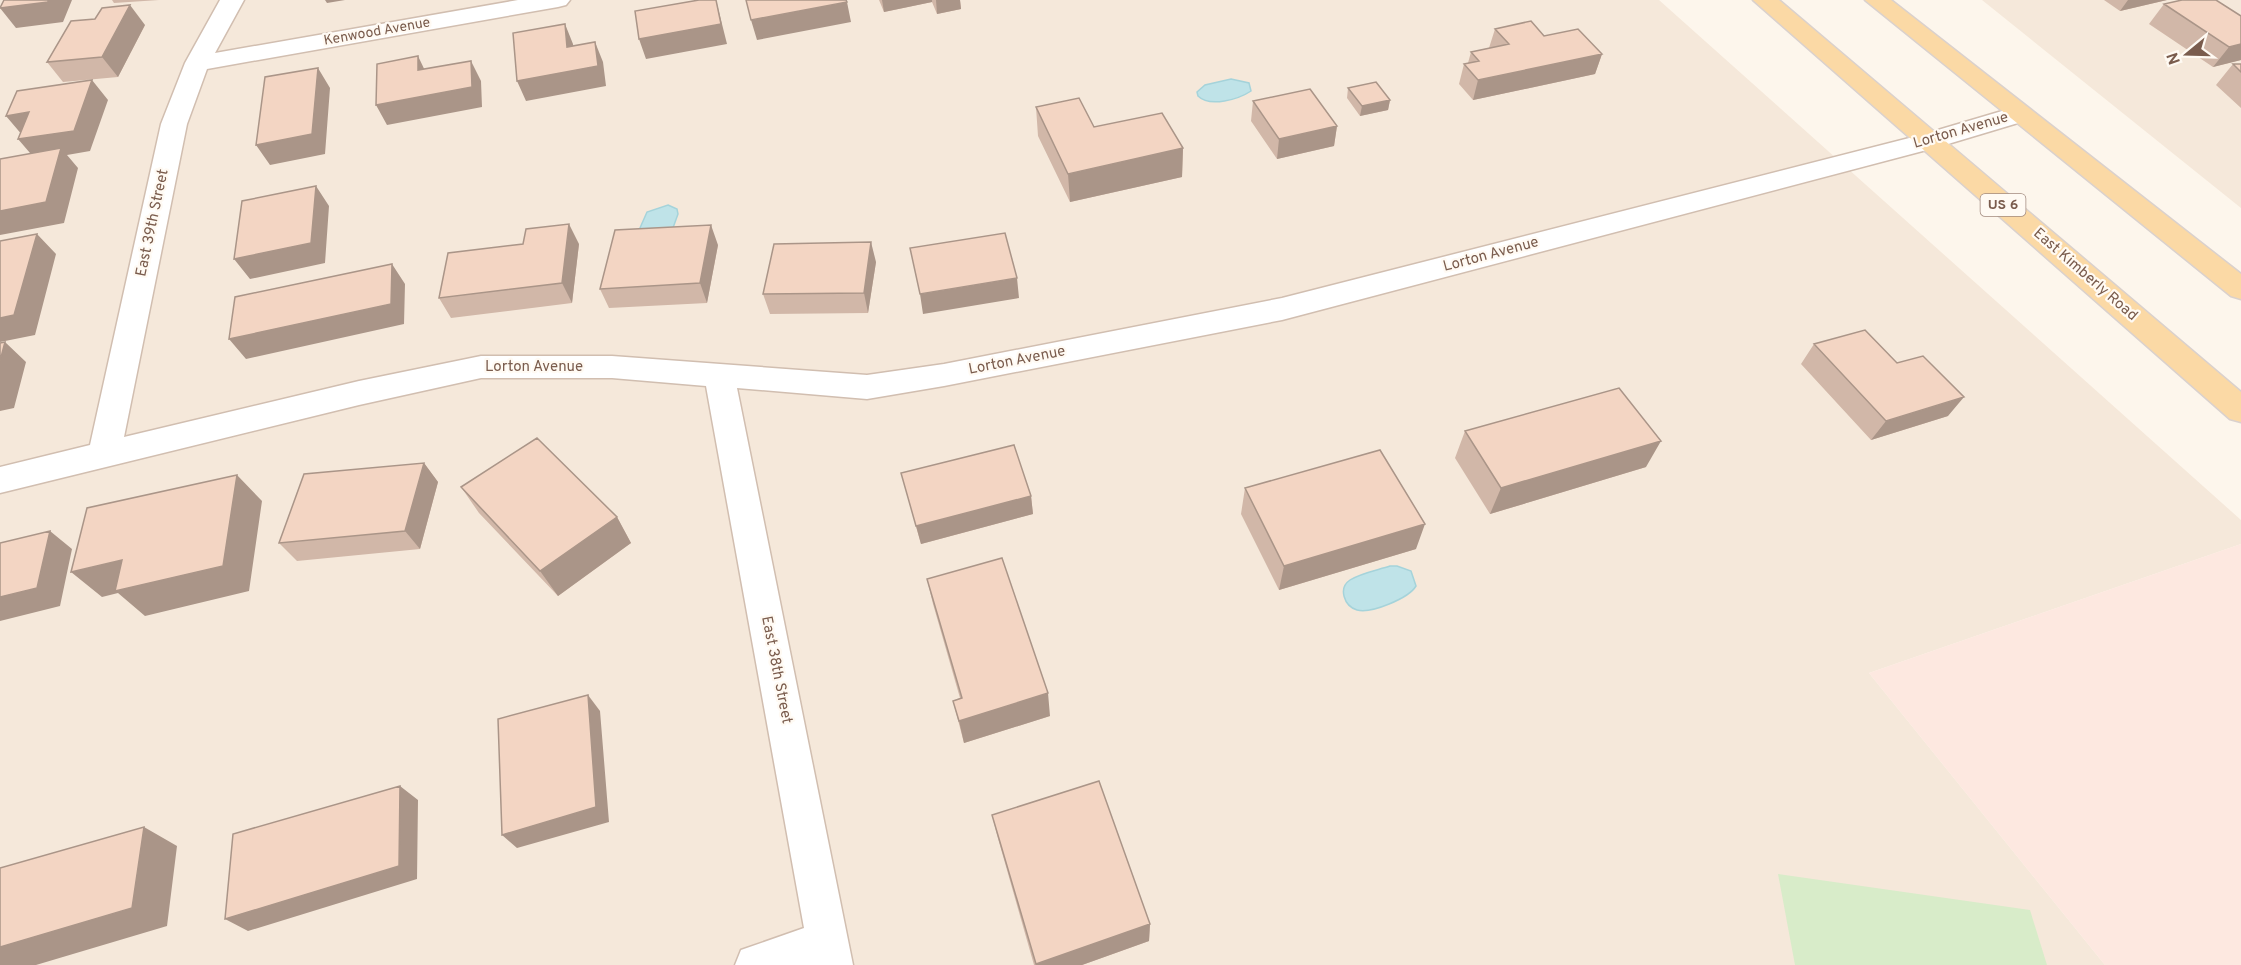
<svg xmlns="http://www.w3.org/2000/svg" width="2241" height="965" viewBox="0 0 2241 965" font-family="Overpass,sans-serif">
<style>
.residential{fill:#f5e8da}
.commercial{fill:#fde8e0}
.green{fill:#d8ecc9}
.water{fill:#bfe3e8;stroke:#a5d3da;stroke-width:1.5}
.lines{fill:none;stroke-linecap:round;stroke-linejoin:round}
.minor-casing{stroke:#d1beb0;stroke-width:3}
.major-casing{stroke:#dad1cd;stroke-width:3}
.minor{fill:#fff;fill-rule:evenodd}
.major{fill:#fbd9a5;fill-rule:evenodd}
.wall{fill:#d1b7a8}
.shaded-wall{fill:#aa9588}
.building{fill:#f3d5c3;stroke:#aa9588;stroke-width:1.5}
.labels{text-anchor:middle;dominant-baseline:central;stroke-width:4.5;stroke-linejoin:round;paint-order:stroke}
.far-street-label{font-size:14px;fill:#7a5c4d;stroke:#fffaf3}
.shield{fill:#fffaf3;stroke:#a28b7f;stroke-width:1.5}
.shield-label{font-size:14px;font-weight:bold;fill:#7a5c4d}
.street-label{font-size:15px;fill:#7a5c4d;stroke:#fffaf3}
</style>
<rect width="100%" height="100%" fill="#fdf6ec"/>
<path class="residential" d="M0 0H1659L2241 520V544L1869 673 2105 965H0Z
M1982 0H2241V208Z"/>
<path class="commercial" d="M2241 544V965H2105L1869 673Z"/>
<path class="green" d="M1778 874 2030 910 2047 965H1795Z"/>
<path class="water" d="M1231 79 1249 83 1251 91C1239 99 1210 108 1198 96L1197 92 1205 85Z
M668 205 677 209 678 214 669 239 636 237 647 212Z
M1390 566H1397L1411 571 1416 586C1409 598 1371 614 1357 610 1344 606 1338 588 1350 580 1361 573 1378 570 1390 566Z"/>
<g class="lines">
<g class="minor-casing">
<path id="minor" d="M220 0H244L215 53 518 0H570L566 5 558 7 207 69 187 124 124 437 359 381 481 356H612L867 375 944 364 1282 298 1921 135 2019 106 2028 108 2032 114 2028 120 1938 147 1282 320 944 386 867 399 737 388 853 965H735L741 950 804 928 706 386 612 378H481L359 405 0 493V467L90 445 161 124 185 63Z"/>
</g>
<g class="major-casing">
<path id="major" d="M1753 0H1779L2241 392V422L2230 419Z
M1865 0H1891L2241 274V299L2231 296Z"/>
</g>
<use href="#minor" class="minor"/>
<use href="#major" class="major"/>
</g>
<path class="wall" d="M112 0H159L114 3Z
M879 0H960L961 9 937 14 932 2 884 12Z
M2104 0H2167L2120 11Z
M2164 4 2241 16V60L2213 67 2149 24Z
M145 25 118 77 63 82 47 62Z
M1495 29 1544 36 1602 54 1595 74 1473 100 1459 84 1464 64 1468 63 1471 52 1489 48Z
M2233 64H2241V108L2216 85Z
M1348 88 1390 100 1388 110 1360 116 1347 98Z
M1253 101 1337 126 1334 146 1277 159 1251 121Z
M1036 107 1094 127 1183 148 1182 177 1070 202 1038 136Z
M579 244 572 303 451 318 439 298Z
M718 245 707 303 609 308 600 289Z
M876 262 868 313 770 314 763 294Z
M1814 344 1948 416 1871 440 1801 364Z
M1465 431 1646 467 1490 514 1455 458Z
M424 463 438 482 420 549 297 561 279 543Z
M901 473 1031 496 1033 514 921 544Z
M461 487 617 517 631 543 558 596 479 513Z
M1245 488 1416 549 1279 590 1241 514Z
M927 579 1050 716 964 743 953 701 960 698 933 604Z
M992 815 1150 924 1149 941 1082 965H1034L997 835Z"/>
<path class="shaded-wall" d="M48 0H72L63 22 16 28 0 8Z
M325 0H345L327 3Z
M716 0 727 44 646 59 639 39Z
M882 0H932V2L884 12Z
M936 0H960L961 9 937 14Z
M2128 0H2167L2120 11Z
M847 2 851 22 757 40 751 20Z
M130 5 145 25 118 77 102 57Z
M565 24 573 44 576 67 567 47Z
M595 42 603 62 606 86 526 101 517 81Z
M2241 44V60L2213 67 2229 47Z
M1602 54 1595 74 1473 100 1478 80Z
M418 56 428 77 418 70Z
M471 61 481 81 482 107 387 125 376 105Z
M318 68 330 88 325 154 270 165 256 145Z
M92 80 108 100 90 151 67 155 78 168 64 223 0 235V211L36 160 18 139Z
M1390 100 1388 110 1360 116 1362 106Z
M29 112 23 136 6 116Z
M1337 126 1334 146 1277 159 1279 139Z
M1183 148 1182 177 1070 202 1068 174Z
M316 186 329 206 325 263 250 279 234 259Z
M569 224 579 244 572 303 562 283Z
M711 225 718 245 707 303 700 283Z
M37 234 56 254 35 335 0 342V318Z
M871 242 876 262 868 313 864 293Z
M392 264 405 284 404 324 246 359 229 339Z
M1017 278 1019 298 923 314 920 294Z
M5 342 26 362 14 408 0 411V361Z
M1964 397 1948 416 1871 440 1886 421Z
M1661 441 1646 467 1490 514 1501 488Z
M424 463 438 482 420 549 405 531Z
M237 475 262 501 249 591 145 616 118 593 102 597 71 572 122 560Z
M1031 496 1033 514 921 544 916 526Z
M617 517 631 543 558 596 540 571Z
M1425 524 1416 549 1279 590 1284 566Z
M50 531 72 549 60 606 0 621V597Z
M1048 693 1050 716 964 743 959 721Z
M588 695 600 711 609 822 517 848 502 835Z
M400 786 418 800 417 879 248 931 225 919Z
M144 827 177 846 167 926 36 965H0V947Z
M1150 924 1149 941 1082 965H1036V964Z"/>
<path class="building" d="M4 0H48V2L0 8Z
M699 0H716L721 24 639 39 635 11Z
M746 0H846L847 2 751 20Z
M2182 0H2216L2241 16V44L2229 47 2164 4Z
M130 5 102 57 47 62 71 21 95 19 102 8Z
M1531 21 1544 36 1578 29 1602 54 1478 80 1464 64 1479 61 1471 52 1509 44 1495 29Z
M565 24 567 47 595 42 598 66 517 81 513 33Z
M418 56V70L471 61 472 87 376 105 377 64Z
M2233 64H2241V72Z
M318 68 312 134 256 145 265 77Z
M92 80 74 131 18 139 29 112 6 116 17 91Z
M1376 82 1390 100 1362 106 1348 88Z
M1310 89 1337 126 1279 139 1253 101Z
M1079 98 1094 127 1162 113 1183 148 1068 174 1036 107Z
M61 148 46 202 0 211V159Z
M316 186 311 243 234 259 242 201Z
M569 224 562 283 439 298 448 253 523 244 526 229Z
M711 225 700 283 600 289 615 230Z
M1005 233 1017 278 920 294 910 248Z
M37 234 14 315 0 318V241Z
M871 242 864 293 763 294 774 244Z
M392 264 391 304 229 339 235 297Z
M1865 330 1897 363 1923 356 1964 397 1886 421 1814 344Z
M5 342 0 361V343Z
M1619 388 1661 441 1501 488 1465 431Z
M537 438 617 517 540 571 461 487Z
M1014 445 1031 496 916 526 901 473Z
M1380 450 1425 524 1284 566 1245 488Z
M424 463 405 531 279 543 304 474Z
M237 475 223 566 115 591 122 560 71 572 87 508Z
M50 531 37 588 0 597V543Z
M1002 558 1048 693 959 721 953 701 962 698 927 579Z
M588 695 596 807 502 835 498 719Z
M1099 781 1150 924 1036 964 992 815Z
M400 786 399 866 225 919 233 834Z
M144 827 132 908 0 947V868Z"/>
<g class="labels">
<g class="far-street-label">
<text transform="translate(377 32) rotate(-10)">Kenwood Avenue</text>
</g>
<rect class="shield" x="1980.5" y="194" width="45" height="22" rx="4.5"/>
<g class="shield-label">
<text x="2003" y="205">US 6</text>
</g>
<g class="street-label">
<text transform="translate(1961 131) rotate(-16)">Lorton Avenue</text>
<text transform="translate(153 223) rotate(-78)">East 39th Street</text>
<text transform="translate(1491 255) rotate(-15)">Lorton Avenue</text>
<text transform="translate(2085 275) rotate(41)">East Kimberly Road</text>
<text transform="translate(1017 361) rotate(-11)">Lorton Avenue</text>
<text x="534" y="367">Lorton Avenue</text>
<text transform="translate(776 670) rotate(79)">East 38th Street</text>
</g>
</g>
<g transform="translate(2187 54) rotate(251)" stroke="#fffaf3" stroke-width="4.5" paint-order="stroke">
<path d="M0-4.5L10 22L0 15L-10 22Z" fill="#7a5c4d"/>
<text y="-9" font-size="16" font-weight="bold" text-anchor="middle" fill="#7a5c4d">N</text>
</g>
</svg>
